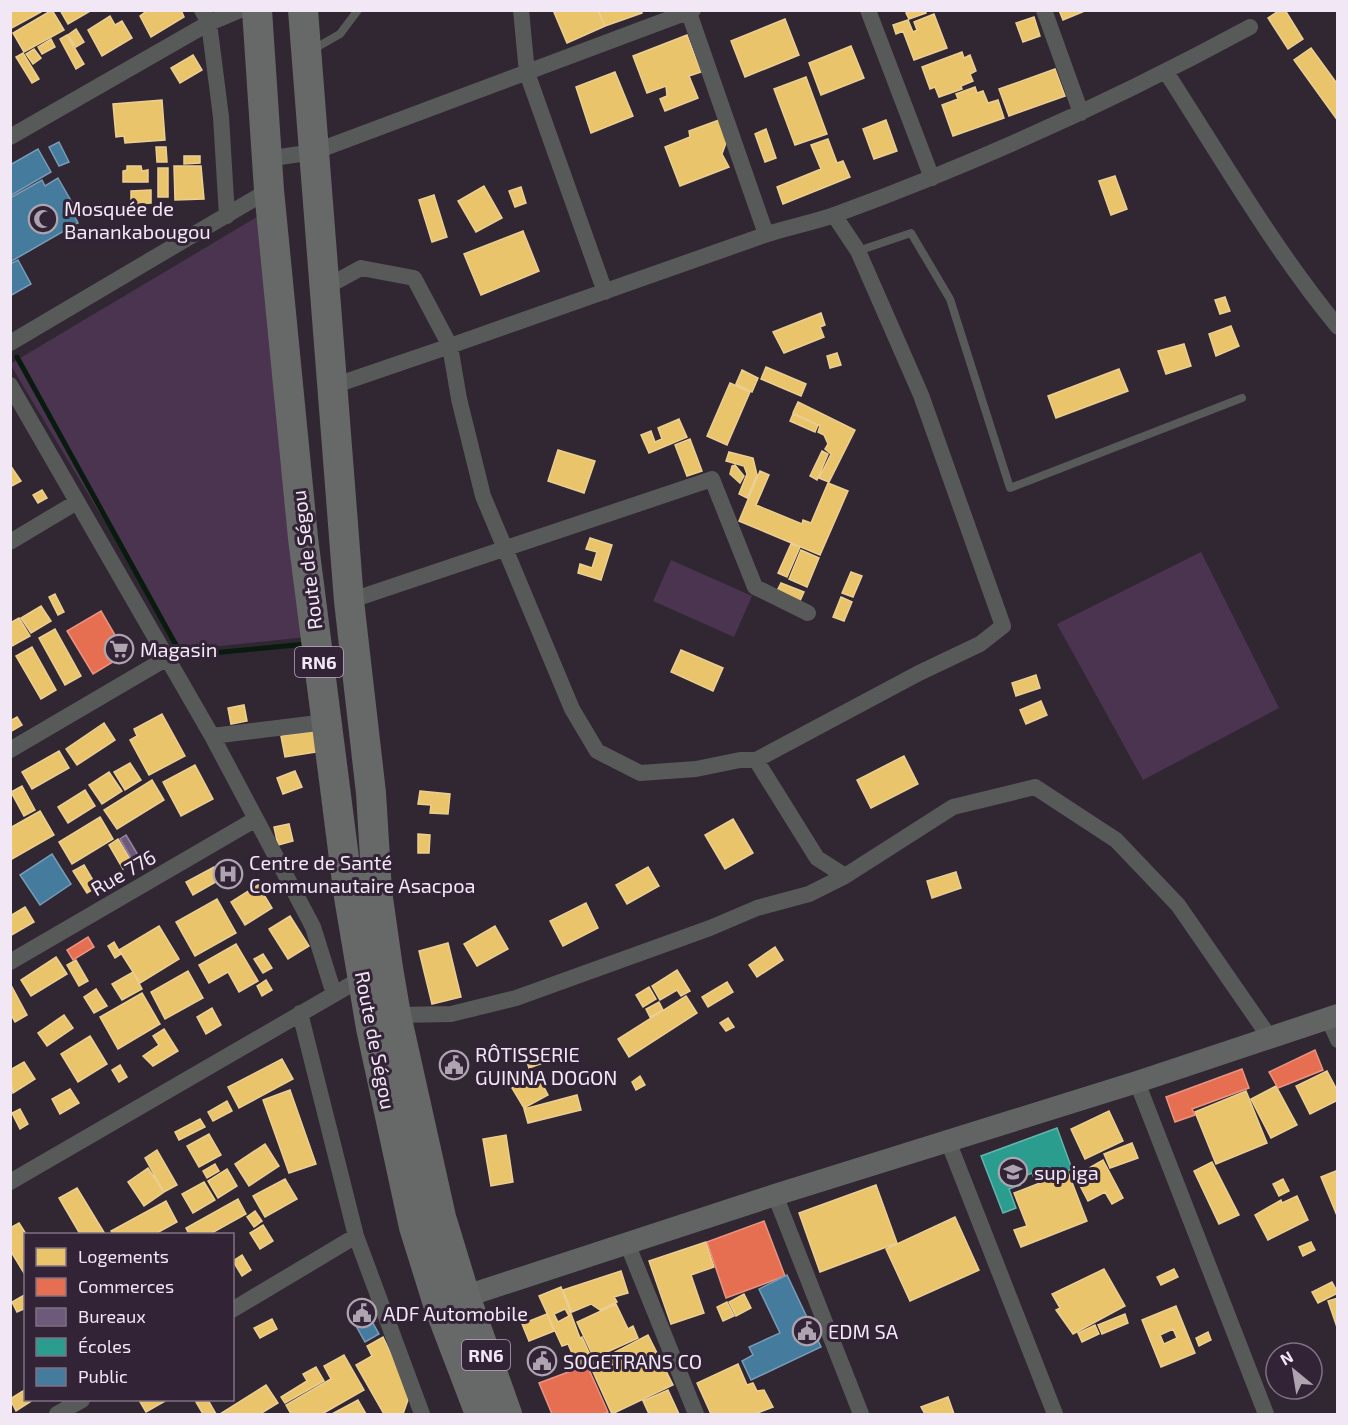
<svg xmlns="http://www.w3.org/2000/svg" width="1348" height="1425" viewBox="0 0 1348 1425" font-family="'Exo 2',sans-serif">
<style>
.green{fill:#4b344f}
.homes{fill:#e9c46a;stroke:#ecce93;stroke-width:1.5;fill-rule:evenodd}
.shops{fill:#e76f51;stroke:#ea9382;stroke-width:1.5}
.offices{fill:#6d597a;stroke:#95849f;stroke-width:1.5}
.schools{fill:#2a9d8f;stroke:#66b3ad;stroke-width:1.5}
.public{fill:#457b9d;stroke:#799bb7;stroke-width:1.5}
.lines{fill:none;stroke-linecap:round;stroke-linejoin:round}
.stream{stroke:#091a0f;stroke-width:5}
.lane{stroke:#585959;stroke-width:8}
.street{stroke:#585959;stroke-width:16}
.secondary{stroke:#616462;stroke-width:22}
.highway{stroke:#676868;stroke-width:30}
.labels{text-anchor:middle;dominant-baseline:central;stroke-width:6;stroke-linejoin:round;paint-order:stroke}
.shield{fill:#332336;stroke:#b9acbb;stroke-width:1.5}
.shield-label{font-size:18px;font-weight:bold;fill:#f2e7f4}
.poi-label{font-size:20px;fill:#f2e7f4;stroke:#332336;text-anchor:start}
.street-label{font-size:20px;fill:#f2e7f4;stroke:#332336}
</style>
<rect width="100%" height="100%" fill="#302732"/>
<path class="green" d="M257 217 307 637 182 650 10 364Z
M1201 552 1279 708 1143 780 1057 624Z
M671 560 752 596 734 637 653 601Z"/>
<path class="homes" d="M10 10H40L41 12 10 29Z
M52 10 64 30 24 52 13 33Z
M60 10H92L68 24Z
M148 10H181L184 17 151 37 140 16Z
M553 10H598L605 26 567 43Z
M598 10H641L642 13 605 26Z
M910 10H925L926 13 909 19 906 13Z
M1059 10H1087L1063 20Z
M1280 10H1285L1303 39 1288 49 1268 18Z
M934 14 947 48 914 60 903 31 896 34 893 25 908 20 913 32 917 30 914 22Z
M110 16 115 25 122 21 132 38 102 56 88 30Z
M1034 17 1040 36 1023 42 1016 23Z
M785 19 799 55 745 77 731 41Z
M76 29 84 42 76 47 68 35Z
M67 35 84 64 76 69 60 39Z
M687 35 701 72 689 76 698 98 665 111 660 99 667 96 666 86 647 93 633 56Z
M51 39 55 47 42 54 38 47Z
M851 46 864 78 821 95 809 63Z
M1311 48 1338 85V121L1294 60Z
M34 49 41 58 33 64 26 54Z
M962 52 964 58 970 55 976 71 970 74 973 81 961 86 962 89 939 97 935 87 930 89 922 67Z
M23 53 39 79 32 83 16 57Z
M193 55 202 70 180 83 171 68Z
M1055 69 1065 96 1009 116 999 89Z
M615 72 633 116 591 133 576 87Z
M806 77 827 134 795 145 774 89Z
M975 87 977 93 983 91 988 103 998 100 1004 118 953 136 942 105 958 99 956 94Z
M162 100 165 140 125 143 124 136 116 137 113 104Z
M719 120 727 140 722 154 729 167 680 186 665 147 690 137 689 131Z
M886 120 897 151 874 159 863 129Z
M766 129 776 158 765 162 755 134Z
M828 139 837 163 843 161 850 177 783 204 777 187 821 169 811 145Z
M156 147H166L167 162H157Z
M184 156H200V163L184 164Z
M127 166H141L142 171 148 170V182H123V171L127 170Z
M174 166H201L204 199 175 200Z
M158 168H168V197H158Z
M1115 176 1127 209 1111 215 1099 181Z
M484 186 502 218 476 232 458 201Z
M521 187 526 203 515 207 509 191Z
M151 190V203L131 204V191Z
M434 195 447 237 432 242 419 200Z
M523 231 539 271 481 295 464 254Z
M1225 297 1230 311 1220 314 1215 300Z
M821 313 825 325 820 327 824 337 784 353 773 332Z
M1231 326 1239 346 1216 356 1209 334Z
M1184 344 1191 366 1166 374 1158 351Z
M837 353 841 365 830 368 827 356Z
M766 367 806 384 801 396 761 379Z
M1119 369 1128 391 1056 418 1048 396Z
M742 370 758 378 752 392 736 384Z
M730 383 750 392 727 445 707 436Z
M798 402 855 430 829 482 819 478 831 454 825 449 828 444 824 435 818 432 820 426 793 413Z
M793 414 818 425 815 432 790 421Z
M679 419 687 437 649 453 641 435 651 431 655 442 662 439 658 428Z
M690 439 702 471 687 476 675 445Z
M558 450 595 461 584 493 548 481Z
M822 451 828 454 817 480 810 476Z
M729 452 753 458 757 475 747 498 739 494 747 474 744 466 726 461Z
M10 465 21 481 10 487Z
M735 465 744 476 740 483 730 474 732 466Z
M760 471 769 475 756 505 802 524 803 520 811 523 828 483 848 491 820 555 739 521Z
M42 490 47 498 38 503 33 495Z
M590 538 612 545 601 580 578 573 580 564 592 568 597 552 586 549Z
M791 544 800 547 787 577 778 573Z
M801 550 819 558 807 587 789 579Z
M851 572 862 576 853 597 842 593Z
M781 583 804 592 799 603 776 593Z
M55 594 64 612 58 615 49 597Z
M841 597 852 602 844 621 833 617Z
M41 606 51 621 31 633 21 618Z
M19 618 30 636 12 646 10 623Z
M55 629 81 676 65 685 39 638Z
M32 647 56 690 41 699 16 656Z
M681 650 723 668 713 691 671 672Z
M1036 675 1040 688 1016 696 1012 683Z
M1041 701 1047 715 1026 724 1020 710Z
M244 705 247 721 231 724 228 708Z
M162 714 185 756 149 775 130 740 137 736 134 729Z
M17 717 22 725 10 732V721Z
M104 723 115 740 77 765 66 749Z
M319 730 323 751 285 757 281 736Z
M59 751 69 768 32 789 22 772Z
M904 756 918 784 871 808 857 780Z
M130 763 141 780 125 790 114 772Z
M195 765 213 799 181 816 163 782Z
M295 771 302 787 283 794 277 778Z
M109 772 122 791 102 804 89 785Z
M152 780 164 800 117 829 104 810Z
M22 786 35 810 24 816 11 792Z
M85 790 95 806 68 823 58 807Z
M420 791 450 794 448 814 430 813 431 805 418 804Z
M40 811 54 835 12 859 10 828Z
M100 817 113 839 72 864 59 842Z
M733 819 753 853 725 869 705 835Z
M289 824 293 841 278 845 274 827Z
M418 834 430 835 429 853H418Z
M118 839 133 864 123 869 109 845Z
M84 865 97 887 87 893 73 871Z
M214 867 221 879 193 895 186 882Z
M648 867 659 886 627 904 616 885Z
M956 872 961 888 932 898 927 881Z
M258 885 272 908 245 925 231 902Z
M217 899 236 933 195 956 176 922Z
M586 903 598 928 563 946 550 921Z
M25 907 34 922 10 936V916Z
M290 916 309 946 288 959 269 929Z
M159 926 179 959 140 983 119 950Z
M495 926 508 949 477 966 464 944Z
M114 942 121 954 115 958 108 946Z
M448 943 461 997 432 1004 419 951Z
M236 944 258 981 239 992 228 972 209 983 199 965Z
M775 947 783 960 757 977 749 965Z
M263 954 272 968 263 973 254 959Z
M56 957 67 974 31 996 21 980Z
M76 960 88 981 79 986 67 965Z
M677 970 690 991 681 996 677 990 660 1000 652 986Z
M188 971 203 998 165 1019 151 992Z
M133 972 142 989 122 1000 112 984Z
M266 980 272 990 262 996 257 986Z
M727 982 733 992 708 1007 702 997Z
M11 985 27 1015 15 1022 10 1013Z
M649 987 656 999 643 1007 636 995Z
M96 989 107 1006 94 1013 84 997Z
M142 993 160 1024 118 1049 100 1017Z
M686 996 697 1013 629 1057 618 1039Z
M659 1002 663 1010 650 1017 646 1009Z
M212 1008 221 1025 206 1034 197 1017Z
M64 1015 73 1028 47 1046 38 1033Z
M728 1018 734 1027 726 1031 720 1023Z
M164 1029 178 1051 153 1066 143 1056 159 1045 153 1036Z
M90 1036 107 1064 78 1082 61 1054Z
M539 1051 543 1063 529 1068 525 1056Z
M282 1059 293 1079 239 1108 228 1087Z
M24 1062 35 1079 13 1093 10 1070Z
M120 1065 127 1077 119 1082 112 1070Z
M1327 1071 1338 1092V1100L1310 1114 1296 1086Z
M537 1074 548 1095 524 1108 512 1088Z
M640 1076 645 1085 636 1090 632 1082Z
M1276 1086 1297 1125 1271 1138 1251 1099Z
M70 1089 79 1103 60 1114 52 1099Z
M290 1090 316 1164 289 1173 263 1100Z
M1246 1091 1267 1143 1216 1164 1195 1112Z
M577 1095 581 1110 528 1123 524 1109Z
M227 1101 232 1111 213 1121 208 1112Z
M20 1109 28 1124 20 1129 12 1113Z
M1109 1111 1123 1141 1085 1159 1071 1129Z
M200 1119 205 1127 179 1140 175 1132Z
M209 1134 221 1155 199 1167 187 1146Z
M506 1135 513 1182 491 1186 483 1139Z
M1132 1143 1138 1158 1110 1168 1104 1154Z
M265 1144 279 1166 249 1186 235 1164Z
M157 1150 177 1185 164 1192 145 1158Z
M1103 1160 1123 1198 1112 1204 1105 1192 1088 1201 1075 1176Z
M1212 1162 1239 1215 1219 1224 1194 1171Z
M215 1164 219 1171 207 1178 203 1171Z
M148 1168 164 1192 144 1206 128 1182Z
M227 1169 237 1186 218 1198 208 1181Z
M1338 1170V1218L1321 1177Z
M1068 1172 1087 1221 1021 1247 1014 1230 1027 1226 1014 1193Z
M285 1179 297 1199 265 1217 253 1196Z
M1283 1179 1289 1191 1279 1196 1273 1184Z
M204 1182 215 1200 193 1213 182 1194Z
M876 1185 897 1243 820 1272 799 1213Z
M77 1188 105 1234H80L59 1198Z
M1297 1196 1308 1220 1268 1240 1255 1215 1281 1200 1282 1203Z
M238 1199 246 1214 210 1234H189L186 1228Z
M166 1201 177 1222 155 1234H113L111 1231Z
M255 1211 262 1221 254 1227 247 1217Z
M955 1217 979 1270 910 1301 886 1249Z
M19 1223 26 1234 24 1273 10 1250V1228Z
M263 1225 273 1241 260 1249 250 1233Z
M706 1242 714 1267 691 1275 704 1313 671 1324 649 1261Z
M1311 1242 1315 1250 1303 1256 1299 1247Z
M242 1255 251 1270 242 1276 233 1261Z
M1104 1269 1125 1306 1073 1334 1056 1310 1060 1308 1052 1294Z
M1174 1269 1178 1277 1161 1285 1157 1277Z
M621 1271 628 1293 614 1297 617 1302 600 1310 591 1304 572 1312 563 1290Z
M1332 1282 1338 1293 1318 1303 1312 1292Z
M561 1287 580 1338 582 1337 593 1361 578 1367 568 1344 562 1346 539 1296ZM565 1309 569 1316 558 1322 554 1314Z
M26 1294V1308L17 1312 12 1302Z
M744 1294 751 1308 736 1316 729 1302Z
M1338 1298V1326L1337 1327 1328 1301Z
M727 1302 734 1316 723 1321 717 1307Z
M616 1304 628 1329 633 1326 638 1338 594 1358 577 1322Z
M1176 1306 1195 1353 1161 1367 1142 1320ZM1173 1329 1177 1338 1164 1344 1160 1335Z
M547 1314 554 1331 529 1341 522 1324Z
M1125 1314 1128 1323 1102 1334 1098 1325Z
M272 1319 277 1329 260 1338 254 1328Z
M1095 1325 1099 1334 1082 1342 1078 1333Z
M1208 1332 1211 1340 1199 1346 1196 1338Z
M648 1335 673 1385 612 1414 590 1365Z
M383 1337 410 1394 403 1414H384L356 1365 372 1356 367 1346Z
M344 1355 364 1390 322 1414H291L286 1405 331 1379 324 1366Z
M738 1364 747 1385 753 1383 757 1391 764 1390 773 1407 755 1414H711L697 1383Z
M316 1367 324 1381 285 1403 281 1397 307 1381 303 1374Z
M266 1385 278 1403 260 1414H220Z
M26 1389V1400H33L16 1411 10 1399Z
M668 1390 679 1414H649L643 1401Z
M948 1397 954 1414H925L921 1407Z
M139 1400H167L146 1412Z
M200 1400H208L216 1414H203L196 1402Z
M358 1400 366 1414H332Z"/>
<path class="shops" d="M101 611 126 654 93 674 67 631Z
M88 937 94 947 73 960 67 950Z
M1315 1050 1323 1070 1278 1088 1269 1072Z
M1242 1069 1249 1088 1192 1109 1195 1115 1175 1122 1166 1097Z
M764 1221 785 1276 726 1298 707 1242Z
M587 1365 608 1412 603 1414H552L539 1383Z"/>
<path class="offices" d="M126 835 141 860 134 863 120 839Z"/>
<path class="schools" d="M1057 1128 1072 1169 1052 1176 1048 1167 1039 1170 1040 1175 1034 1178 1032 1173 1018 1179 1020 1185 1009 1189 1016 1208 1003 1213 981 1156Z"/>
<path class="public" d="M59 142 69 162 59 166 49 147Z
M38 149 51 172 10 196V165Z
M58 178 78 213 74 215 78 223 10 262V198L42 180 45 186Z
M18 260 31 284 10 296V264Z
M52 854 71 884 40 905 20 875Z
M787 1275 821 1347 751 1380 742 1361 753 1355 749 1347 780 1333 759 1289Z
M365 1309 379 1334 365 1342 351 1317Z"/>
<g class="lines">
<path class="stream" d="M17 357 182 656 306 644"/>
<path class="lane" d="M312 50 340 34 358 10
M858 251 911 233 950 299 1010 488 1242 398"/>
<path class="street" d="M202 10 209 23 221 117 227 216
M521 10 527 73 605 292
M688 10 766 234
M868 10 932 178
M1044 10 1081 113
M1166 72C1221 157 1273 248 1338 327
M10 137 209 23 240 10
M266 159 314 152 693 10
M326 287 361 268 414 278 450 346C554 309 658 272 762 236 787 227 813 223 837 214 979 162 1117 99 1250 27
M10 343 269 190
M10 385 212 736 256 819 313 927 334 994
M333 386 450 346 459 399 483 496 572 709 597 751 640 773 696 769 740 760H756L817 858 845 876
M10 542 77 502
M349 601 712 479 755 587 808 613
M212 736 326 722
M10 750 167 658
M756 760 919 673 980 644 1003 626 921 395 858 251 834 215
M10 962 256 819
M300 1013 356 1236 422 1414
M396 1015 451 1014 516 998 710 928 757 908 809 894 845 876 953 807 1035 787 1116 840 1178 905 1270 1038
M1328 1018 1338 1040
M1137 1082 1266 1414
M948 1141 1055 1414
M10 1182 364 977
M775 1195 861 1414
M627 1243 696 1414
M232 1310 356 1236
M57 1414 82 1400"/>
<path class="secondary" d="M451 1301 775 1195 1137 1082 1338 1015"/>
<path class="highway" d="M257 10 269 190 303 538 349 897 371 1028 414 1227 438 1304 480 1414
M303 10 349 601 371 793 377 891 388 968 396 1015 441 1217 465 1296 507 1414"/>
</g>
<defs>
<g id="mosque-ring" transform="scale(1.5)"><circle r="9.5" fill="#332336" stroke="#aea4b0" stroke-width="1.5"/><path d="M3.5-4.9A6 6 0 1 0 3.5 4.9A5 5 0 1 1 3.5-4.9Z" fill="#aea4b0"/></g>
<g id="supermarket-ring" transform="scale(1.5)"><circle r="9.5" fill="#332336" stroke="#aea4b0" stroke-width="1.5"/><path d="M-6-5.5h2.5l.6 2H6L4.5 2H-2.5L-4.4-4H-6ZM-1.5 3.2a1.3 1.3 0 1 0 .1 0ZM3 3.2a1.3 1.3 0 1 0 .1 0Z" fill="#aea4b0"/></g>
<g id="hospital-ring" transform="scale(1.5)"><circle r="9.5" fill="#332336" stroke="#aea4b0" stroke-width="1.5"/><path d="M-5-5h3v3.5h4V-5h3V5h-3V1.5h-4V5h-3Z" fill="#aea4b0"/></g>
<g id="civic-ring" transform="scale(1.5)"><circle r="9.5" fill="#332336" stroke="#aea4b0" stroke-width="1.5"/><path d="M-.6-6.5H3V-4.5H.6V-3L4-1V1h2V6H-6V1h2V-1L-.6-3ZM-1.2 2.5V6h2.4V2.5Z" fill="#aea4b0"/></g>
<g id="university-ring" transform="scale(1.5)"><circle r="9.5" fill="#332336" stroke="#aea4b0" stroke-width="1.5"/><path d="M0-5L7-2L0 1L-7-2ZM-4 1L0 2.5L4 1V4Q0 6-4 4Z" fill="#aea4b0"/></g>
</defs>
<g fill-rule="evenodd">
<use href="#mosque-ring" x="43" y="219"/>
<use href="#supermarket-ring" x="119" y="649"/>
<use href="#hospital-ring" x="228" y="874"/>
<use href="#civic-ring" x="454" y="1065"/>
<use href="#university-ring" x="1013" y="1172"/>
<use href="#civic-ring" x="362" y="1313"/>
<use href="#civic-ring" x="807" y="1331"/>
<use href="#civic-ring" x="542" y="1361"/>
</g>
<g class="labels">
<g class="shield">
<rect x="295" y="647" width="48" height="30" rx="4.5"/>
<rect x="462" y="1340" width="48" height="30" rx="4.5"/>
</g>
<g class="shield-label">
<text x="319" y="662">RN6</text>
<text x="486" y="1355">RN6</text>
</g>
<g class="poi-label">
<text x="64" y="208">Mosquée de<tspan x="64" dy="23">Banankabougou</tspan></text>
<text x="140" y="649">Magasin</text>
<text x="249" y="862">Centre de Santé<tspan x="249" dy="23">Communautaire Asacpoa</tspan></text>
<text x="475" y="1054">RÔTISSERIE<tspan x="475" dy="23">GUINNA DOGON</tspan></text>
<text x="1034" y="1172">sup iga</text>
<text x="383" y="1313">ADF Automobile</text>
<text x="828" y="1331">EDM SA</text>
<text x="563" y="1361">SOGETRANS CO</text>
</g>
<g class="street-label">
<text transform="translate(306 560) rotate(-97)">Route de Ségou</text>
<text transform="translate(123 872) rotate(-30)">Rue 776</text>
<text transform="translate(376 1040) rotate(79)">Route de Ségou</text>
</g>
</g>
<rect width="1348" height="1425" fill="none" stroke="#f2e7f4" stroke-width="24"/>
<rect x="24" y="1233" width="210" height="168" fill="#332336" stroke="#7f7182" stroke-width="1.5"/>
<rect x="36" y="1248" width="30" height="18" fill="#e9c46a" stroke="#7f7182" stroke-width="1.5"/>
<text x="78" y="1263" font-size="18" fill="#f2e7f4">Logements</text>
<rect x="36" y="1278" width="30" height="18" fill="#e76f51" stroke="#7f7182" stroke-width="1.5"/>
<text x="78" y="1293" font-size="18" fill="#f2e7f4">Commerces</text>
<rect x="36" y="1308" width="30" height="18" fill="#6d597a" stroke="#7f7182" stroke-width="1.5"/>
<text x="78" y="1323" font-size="18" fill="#f2e7f4">Bureaux</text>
<rect x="36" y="1338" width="30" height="18" fill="#2a9d8f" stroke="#7f7182" stroke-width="1.5"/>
<text x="78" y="1353" font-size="18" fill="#f2e7f4">Écoles</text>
<rect x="36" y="1368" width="30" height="18" fill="#457b9d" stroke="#7f7182" stroke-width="1.5"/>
<text x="78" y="1383" font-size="18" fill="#f2e7f4">Public</text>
<g transform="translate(1294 1371) rotate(330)"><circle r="28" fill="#332336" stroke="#7f7182" stroke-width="1.5"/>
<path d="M0-4.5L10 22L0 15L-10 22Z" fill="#aea4b0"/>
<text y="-9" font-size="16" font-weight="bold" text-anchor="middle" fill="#f2e7f4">N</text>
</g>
</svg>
